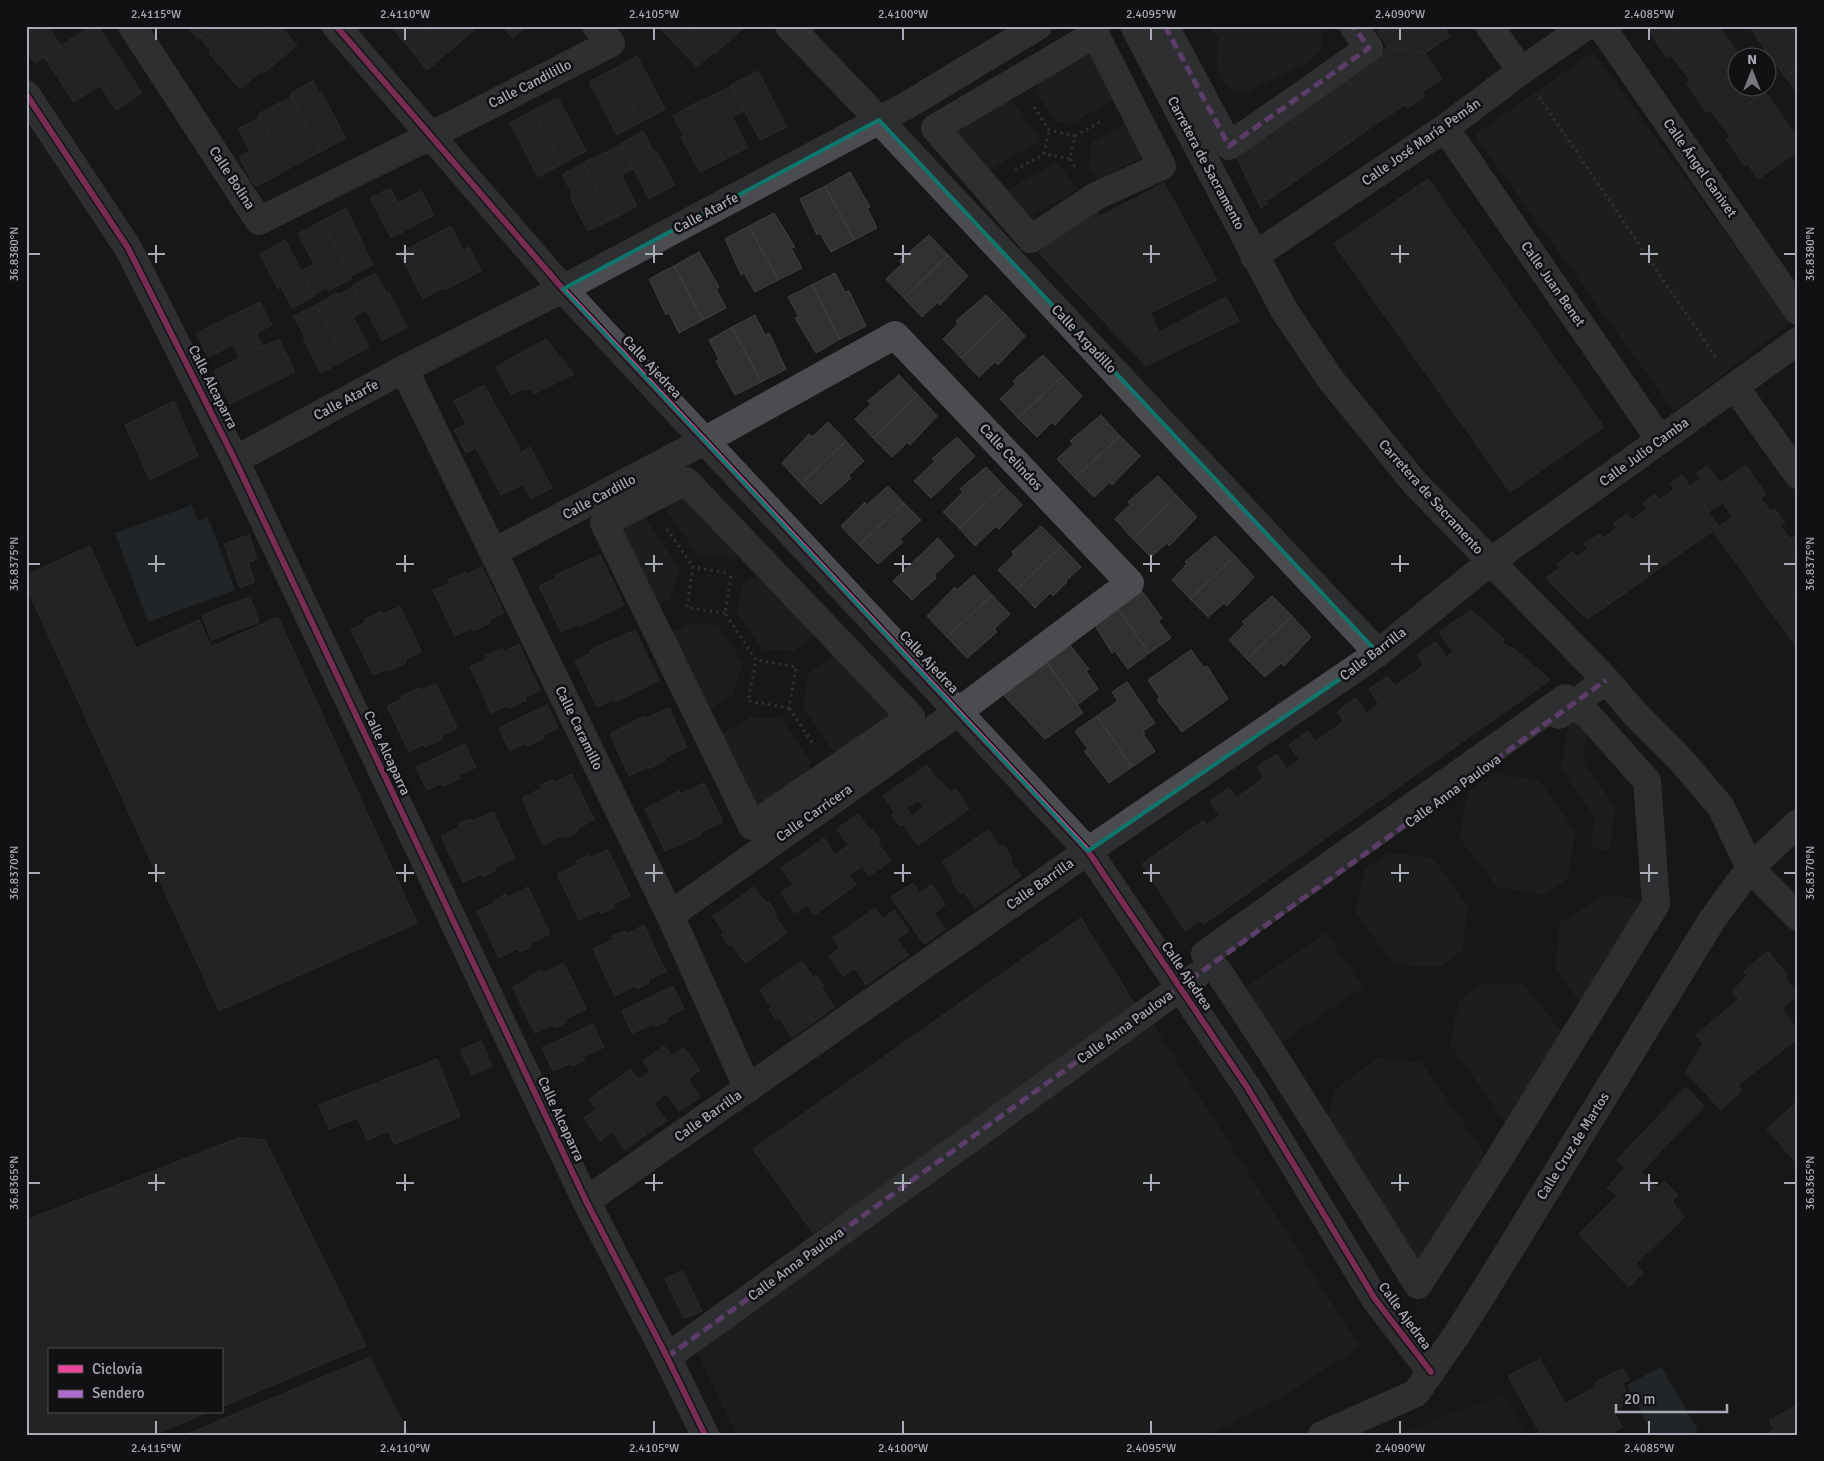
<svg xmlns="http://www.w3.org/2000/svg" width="1824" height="1461" viewBox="0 0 1824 1461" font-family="Signika,sans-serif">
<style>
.built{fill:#212123}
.green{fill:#212722}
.water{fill:#2e353b}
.building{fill:#313132;stroke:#3f4043;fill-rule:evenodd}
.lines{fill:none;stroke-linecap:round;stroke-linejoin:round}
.path{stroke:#4d4e50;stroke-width:3;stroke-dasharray:2.5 4;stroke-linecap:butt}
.minor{stroke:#4b4c4f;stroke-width:28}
.quiet{stroke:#b06ccc;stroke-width:5;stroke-dasharray:10 5;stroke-linecap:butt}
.cycleway-casing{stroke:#111113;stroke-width:9}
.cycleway{stroke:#ed469a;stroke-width:6}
.marked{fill:none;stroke:#0f766e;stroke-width:4;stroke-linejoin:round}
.ticks{fill:none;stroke:#a9acb6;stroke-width:2}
.labels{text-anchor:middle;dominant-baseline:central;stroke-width:5;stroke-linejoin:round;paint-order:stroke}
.street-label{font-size:14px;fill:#a9acb6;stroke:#111113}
.neatline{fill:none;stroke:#a9acb6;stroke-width:2}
.ticks-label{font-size:12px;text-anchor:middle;fill:#a9acb6}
</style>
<rect width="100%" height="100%" fill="#171717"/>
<path class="built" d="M1504 1394 1526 1435H1395Z"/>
<path class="green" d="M1209 26H1322V49L1309 62 1249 91 1234 92C1214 75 1215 62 1219 38Z
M1095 34 1125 92 1071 124 1055 121 1036 92 1042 65Z
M1593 52 1791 323 1674 411 1474 135Z
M982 100 1013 101 1041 140 977 177 935 128Z
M1137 117 1155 151 1097 180 1090 169 1091 143Z
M1057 162 1078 189 1018 224 994 197Z
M686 481 751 549 733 558 698 555 668 512 669 489Z
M622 514 645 518 680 569 669 599 647 611 604 523Z
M770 569 826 627 793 651 763 650 737 612 742 583Z
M687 624 718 625 743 663 732 697 698 715 660 638Z
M844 647 911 717 859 752 832 750 803 707 808 674Z
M1589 716 1583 762 1615 807 1610 851 1591 848 1595 817 1561 770 1569 721Z
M750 717 781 718 811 762 803 791 752 826 711 741Z
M1494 774 1539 780 1575 830 1568 879 1543 895 1497 887 1459 838 1468 792Z
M1389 853 1433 858 1468 907 1462 951 1440 967 1393 964 1355 911 1365 869Z
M1606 894 1656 904 1588 1014 1555 968 1560 923Z
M1326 933 1363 987 1270 1050 1234 995Z
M1482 983 1524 984 1570 1043 1514 1134 1450 1044 1459 1001Z
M1149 1018 1360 1347 1288 1393 1217 1431 1205 1435H737L694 1346Z
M1378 1058 1422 1063 1494 1167 1418 1285 1325 1138 1334 1090Z"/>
<path class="water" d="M192 505 198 521 208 517 235 590 148 622 115 533Z
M1661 1367 1698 1430 1690 1435H1653L1627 1385Z"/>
<path class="building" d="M26 26H48L61 46 35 63 26 49Z
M91 26H98L142 93 116 110 100 85 74 102 44 57Z
M186 26H213L198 39Z
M213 26H231L233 29 236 26H277L225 71 209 53 211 51 200 37Z
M277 26H280L297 45 264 73 262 71 240 89 225 71Z
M394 26H436L410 49 392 28Z
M436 26H469L473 31 427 70 410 49Z
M502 26H526L513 38Z
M658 26H695L675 44Z
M695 26H740L742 29 715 54 713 52 697 67 675 44Z
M1385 26H1443L1450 36 1425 53 1388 47 1377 32Z
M1651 26H1684L1658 45 1649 31 1653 28Z
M1684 26H1719L1726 36 1681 68 1671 55 1667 57 1658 45Z
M1749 26H1798V28L1765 50Z
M1798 28V68L1785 77 1765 50Z
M1726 36 1741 58H1736V71L1697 99 1687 84 1690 81 1681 68Z
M1388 47 1425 53 1442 79 1426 89 1422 93 1425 96 1408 108 1373 58Z
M637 56 665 109 641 122 613 69Z
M1373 58 1405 105 1377 123 1345 77Z
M1798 68V94L1785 77Z
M613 69 641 122 617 135 589 82Z
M758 71 787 127 760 140 731 85Z
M1736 71V88H1762L1765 92 1720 123 1709 109 1706 112 1697 99Z
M1345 77 1377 123 1349 143 1317 97Z
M313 81 319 93 321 92 346 138 320 152 290 94Z
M732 86 745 110 732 117 748 147 724 160 694 104Z
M1765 92 1784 119 1736 153 1726 139 1730 136 1720 123Z
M291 97 320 152 288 169 258 114Z
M1317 97 1349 143 1322 162 1289 116Z
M558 98 586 151 562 164 533 110Z
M694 104 724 160 700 172 681 138 684 136 673 116Z
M533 110 562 164 538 177 510 123Z
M1289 116 1322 162 1294 182 1262 135Z
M260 117 288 169 257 186 254 185 239 157 250 151 238 129Z
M1784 119 1798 138V151L1758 179 1748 164 1745 166 1736 153Z
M643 131 654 153 656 151 675 185 649 199 621 144Z
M1262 135 1294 182 1266 201 1268 203 1261 208 1235 154Z
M621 145 633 169 621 175 637 206 613 219 583 163Z
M583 163 613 219 588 231 570 197 573 195 562 175Z
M850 172 870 207 867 208 877 228 854 240 825 186Z
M1428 179 1604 427 1510 492 1334 244Z
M1164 183 1217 280 1150 313 1159 332 1226 297 1239 321 1146 366 1039 253 1092 206 1099 217Z
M825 186 854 240 831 252 820 233 817 235 800 199Z
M390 188 398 203 421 191 434 215 391 238 370 198Z
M346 208 373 265 351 276 322 221Z
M774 213 795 247 791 248 802 268 778 280 749 226Z
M322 221 352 278 328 291 327 287 314 294 301 271 314 264 298 234Z
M451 226 463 250 412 278 399 253Z
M749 226 778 280 755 292 744 273 741 275 725 239Z
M929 235 948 255 904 298 886 279 902 264 899 261Z
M285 240 315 296 292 308 281 287 278 289 260 254Z
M469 247 481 271 445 290 444 287 423 299 412 278Z
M699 252 719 287 716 289 726 308 703 320 674 266Z
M948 255 968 276 940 305 938 302 922 317 904 298Z
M674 266 703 320 679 333 669 313 666 315 649 279Z
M376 273 387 294 389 292 407 327 382 341 353 285Z
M835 273 845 292 849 291 866 326 840 339 812 285Z
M812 285 840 339 816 353 795 318 799 317 788 297Z
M353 287 366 310 353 317 369 347 345 360 316 305 337 293 338 295Z
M986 295 1006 315 961 358 943 339 958 324 956 321Z
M260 302 272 325 256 333 263 347 240 359 233 345 208 357 196 333Z
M316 305 345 360 321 373 303 338 305 337 294 316Z
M755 315 765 335 769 333 786 369 761 382 732 327Z
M1006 315 1025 336 998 365 995 362 979 377 961 358Z
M732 327 761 382 735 395 716 361 719 359 709 340Z
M279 339 295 372 230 404 214 371Z
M546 339 574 374 534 394 531 388 526 390 525 388 511 395 496 367Z
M1043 355 1063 376 1018 418 1000 399 1016 384 1013 381Z
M899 375 918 395 873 438 855 419 871 404 868 401Z
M1063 376 1082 396 1055 425 1052 422 1037 437 1018 418Z
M484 385 519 447 518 448 520 453 530 447 552 488 531 499 523 484 501 495 476 448 466 453 454 430 466 424 454 401Z
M918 395 937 416 910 445 908 442 892 457 873 438Z
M174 401 198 456 150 480 125 425Z
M1101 415 1120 436 1075 478 1057 459 1073 444 1070 441Z
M828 422 846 441 801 484 782 463 809 434 812 437Z
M1120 436 1140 456 1112 485 1110 482 1094 497 1075 478Z
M957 437 975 456 931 498 914 481 935 461 932 459Z
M846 441 864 461 848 476 851 478 821 504 801 484Z
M1746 465 1766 494 1733 517 1723 503 1708 512 1690 486 1701 478 1697 473 1707 466 1720 483Z
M986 467 1004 486 959 528 943 512 963 492 960 489Z
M1682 475 1719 527 1691 546 1659 500 1674 490 1670 484Z
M1158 476 1177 496 1133 539 1115 519 1131 504 1128 502Z
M888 486 904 503 859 545 841 526 865 502 867 505Z
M1004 486 1022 505 999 529 996 526 975 546 959 528Z
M1655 494 1691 546 1664 565 1632 520 1647 509 1643 503Z
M1177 496 1197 517 1169 546 1167 543 1151 557 1133 539Z
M1760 498 1771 512 1775 509 1785 523 1780 525 1790 539 1795 536 1798 540V554L1752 585 1713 531Z
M904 503 921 520 900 539 903 542 878 564 859 545Z
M1627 514 1664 565 1637 585 1603 538 1617 528 1614 523Z
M1041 526 1061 546 1017 589 998 570 1014 555 1012 552Z
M1600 534 1637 585 1609 604 1576 557 1588 549 1584 544Z
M249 535 257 559 248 562 255 582 240 588 224 544Z
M1215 536 1235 556 1190 599 1172 580 1187 564 1185 562Z
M938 538 954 556 934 575 936 578 912 600 893 581Z
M90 546 136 648 199 620 211 647 278 617 417 923 219 1011 26 586V575Z
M1061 546 1081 567 1066 581 1067 582 1053 596 1050 593 1035 608 1017 589Z
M1573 552 1609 604 1587 619 1546 578 1560 568 1557 564Z
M1798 554V594L1771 612 1752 585Z
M600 555 612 580 550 609 539 586 556 578 555 575Z
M1235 556 1254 577 1227 606 1224 603 1208 617 1190 599Z
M482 567 493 590 444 613 433 590 450 583 448 580 466 572 467 575Z
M974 575 992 595 947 637 927 616 955 587 957 590Z
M612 580 624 605 579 627 578 624 561 632 550 609Z
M1138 586 1162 618 1158 621 1171 638 1149 653 1114 603Z
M493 590 504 613 489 620 490 623 473 631 471 628 455 636 444 613Z
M1798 594V649L1771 612Z
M992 595 1010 614 994 629 997 632 967 658 947 637Z
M1272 596 1292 616 1247 659 1229 640 1245 624 1242 622Z
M250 597 259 622 211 640 202 615Z
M1114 603 1149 653 1128 669 1115 651 1112 653 1091 619Z
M400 607 411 629 362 652 351 630 366 622 365 619 382 611 383 614Z
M1471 610 1504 639 1502 642 1510 648 1512 647 1550 680 1204 924 1201 920 1185 931 1142 864 1204 820 1207 825 1220 816 1210 801 1229 788 1236 798 1264 778 1257 767 1277 754 1287 769 1300 760 1289 745 1308 731 1315 742 1344 721 1337 712 1356 698 1367 713 1379 704 1369 689 1388 676 1395 686 1424 665 1417 655 1436 642 1447 657 1453 652 1439 632Z
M1292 616 1311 637 1284 666 1281 663 1265 677 1247 659Z
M411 629 421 652 405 660 406 663 389 671 388 668 373 675 362 652Z
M635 630 647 655 586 684 575 661 591 653 590 650Z
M1064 638 1089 669 1086 671 1098 689 1077 705 1041 654Z
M519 644 529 667 481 690 470 667 486 660 485 656 502 648 504 651Z
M1191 650 1204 668 1207 666 1228 699 1182 732 1157 700 1160 698 1148 680Z
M1041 654 1083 713 1045 739 995 686Z
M647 655 659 680 615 702 613 699 597 707 586 684Z
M529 667 540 690 525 697 526 700 509 708 508 705 491 713 481 690Z
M1127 682 1155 723 1143 731 1145 733 1143 734 1155 751 1132 767 1097 716 1118 701 1112 692Z
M434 684H436L447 706 398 729 387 706 403 699 401 696 419 688 420 691Z
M547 705 558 728 543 735 544 738 527 746 525 743 510 751 499 728Z
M447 706 457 728 441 736 442 739 425 747 424 744 409 752 398 729Z
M669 708 687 747 664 758 665 761 648 769 647 767 629 776 610 734 644 716 645 719Z
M1097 716 1132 767 1109 783 1084 751 1088 749 1075 731Z
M465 744 476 767 459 775 461 778 443 786 442 783 427 790 416 767Z
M927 765 939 782 941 781 950 793 956 789 969 809 918 845 903 824 900 826 892 815 895 813 883 796ZM918 800 923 807 912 816 906 808Z
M572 774 583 797 532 821 522 798 542 788 540 785 553 780 554 783Z
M704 783 723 822 699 833 701 835 665 851 645 809 679 791 681 794Z
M583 797 594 820 576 829 578 832 565 838 564 835 543 845 532 821Z
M493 812 504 835 452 859 441 836 459 827 458 824 470 819 472 821Z
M858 814 870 830 872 829 880 840 877 842 891 861 869 876 837 829Z
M988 830 1000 847 1003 845 1012 858 1009 860 1021 876 998 892 965 846Z
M504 835 515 858 494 868 495 871 483 877 481 874 463 882 452 859Z
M824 838 835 855 847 846 861 867 849 875 856 885 835 900 803 853Z
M965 846 998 892 975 908 964 892 961 894 952 881 954 879 942 862Z
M608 850 619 872 568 897 557 874 578 864 576 861 589 855 590 858Z
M803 853 835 900 814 915 807 905 795 913 781 893 793 884 781 868Z
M619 872 630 896 612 905 614 908 601 913 600 910 579 920 568 897Z
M913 883 920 893 932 884 945 905 934 913 945 929 924 944 891 897Z
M528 887 539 910 488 935 477 911 495 903 494 900 506 894 508 897Z
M754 887 766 903 769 902 776 913 774 915 787 933 766 948 733 902Z
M733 902 766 948 745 963 731 944 729 946 721 935 724 933 713 916Z
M875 908 883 919 894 910 909 931 897 939 908 955 887 970 854 923Z
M539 910 550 934 529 944 531 947 519 952 517 949 499 958 488 935Z
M1081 918 1136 1006 813 1233 753 1149Z
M854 923 887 970 866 985 854 968 843 976 829 957 840 948 833 938Z
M644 925 655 949 604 973 593 949 614 939 612 936 625 931 626 934Z
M655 949 666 972 648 980 649 983 637 989 635 986 615 996 604 973Z
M1768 951 1787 975 1784 977 1798 994 1782 1009 1798 1031V1038L1738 1085 1696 1035 1739 999 1732 992 1747 976 1744 971Z
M802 961 813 977 816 975 824 986 821 988 834 1007 814 1022 781 975Z
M564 963 575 986 524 1011 513 987 531 978 529 976 542 970 543 973Z
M781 975 814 1022 792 1037 779 1018 776 1020 769 1009 771 1007 760 990Z
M575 986 586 1009 565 1019 567 1022 554 1028 553 1025 535 1033 524 1011Z
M673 986 684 1009 666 1018 667 1021 655 1027 653 1024 632 1033 622 1011Z
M593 1024 604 1047 583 1057 585 1060 572 1066 571 1063 553 1071 542 1048Z
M481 1041 492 1066 472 1075 460 1050Z
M1703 1044 1742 1090 1721 1110 1686 1072Z
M664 1046 672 1056 684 1048 700 1070 688 1079 700 1097 679 1111 643 1061Z
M437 1059 460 1117 394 1144 389 1131 367 1140 358 1118 329 1129 319 1105Z
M631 1069 638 1080 651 1071 667 1093 654 1103 667 1121 645 1135 610 1084Z
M610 1084 645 1135 625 1150 612 1132 600 1141 584 1118 596 1110 589 1099Z
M1686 1087 1704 1106 1641 1172 1657 1188 1664 1181 1678 1195 1672 1202 1684 1217 1635 1265 1643 1273 1629 1287 1579 1234 1617 1196 1607 1188 1625 1168 1617 1160Z
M1798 1101V1165L1767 1129Z
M241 1137 265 1140 366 1346 221 1407V1350H49V1412H208L154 1435H26V1220Z
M683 1271 702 1311 684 1319 665 1279Z
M370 1357 409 1435H185Z
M1540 1359 1565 1404 1597 1386 1595 1383 1622 1368 1629 1380 1622 1384 1631 1401 1613 1410 1622 1427 1608 1435H1541L1508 1376Z
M1798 1405V1435H1795L1783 1413Z
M1783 1413 1795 1435H1765L1774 1430 1769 1420Z"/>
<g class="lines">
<path class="path" d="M1539 97 1717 359
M1034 107 1049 130 1075 136 1070 159 1044 154 1049 130
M1075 136 1103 120
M1070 159 1077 170
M1015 170 1044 154
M667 529 693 567
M731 576 725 613 756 660 748 701 789 708 796 667 756 660
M725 613 687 608 693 567 727 573
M789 708 814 745"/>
<path class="minor" d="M132 26 259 221 430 136 611 43 596 26
M336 26 563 289 1088 851 1247 1087 1375 1299 1431 1372
M789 26 879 120 1378 653
M1134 26 1284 310 1331 380 1414 482 1606 680 1637 716 1680 759 1721 807 1750 868 1798 917
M1165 26 1229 146 1369 48 1353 26
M1489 26 1521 71
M1601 26 1798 311
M1095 34 1162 166 1096 196 1031 239 935 128Z
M26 94 128 248 235 460 586 1201 667 1357 705 1435
M1445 128 1660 440
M1254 256 1445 128 1521 71 1586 26
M404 369 670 915 748 1089
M1735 387 1798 475
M235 460 404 369 563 289 906 106 1038 26
M686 481 911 717 752 826 604 523Z
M494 552 704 441 895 335 1130 583 958 712 670 915
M1565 698 1589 716 1647 781 1656 904 1494 1167 1418 1285 1270 1050 1218 971 1211 965 1205 954Z
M1559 715 1606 680
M586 1201 1088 851 1378 653 1490 562 1798 341
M667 1357 1195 977
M1322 1435 1416 1393 1457 1334 1482 1295 1712 920 1750 868 1798 823"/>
<path class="quiet" d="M1165 26 1229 146 1369 48 1353 26
M667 1357 1606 680"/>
<g class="cycleway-casing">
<path id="cycleway" d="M336 26 563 289 1088 851 1247 1087 1375 1299 1431 1372
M26 94 128 248 235 460 586 1201 667 1357 705 1435"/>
</g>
<use href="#cycleway" class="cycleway"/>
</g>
<path d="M0 0H1824V1461H0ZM879 120 1378 653 1088 851 563 289Z" fill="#171717" fill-opacity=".55" fill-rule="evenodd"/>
<path class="marked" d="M879 120 1378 653 1088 851 563 289Z"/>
<path class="ticks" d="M156 28V40M405 28V40M654 28V40M903 28V40M1151 28V40M1400 28V40M1649 28V40M156 245V263M405 245V263M654 245V263M903 245V263M1151 245V263M1400 245V263M1649 245V263M28 254H40M148 254H165M396 254H414M645 254H663M894 254H911M1143 254H1160M1391 254H1409M1640 254H1658M1784 254H1796M156 555V572M405 555V572M654 555V572M903 555V572M1151 555V572M1400 555V572M1649 555V572M28 564H40M148 564H165M396 564H414M645 564H663M894 564H911M1143 564H1160M1391 564H1409M1640 564H1658M1784 564H1796M156 864V882M405 864V882M654 864V882M903 864V882M1151 864V882M1400 864V882M1649 864V882M28 873H40M148 873H165M396 873H414M645 873H663M894 873H911M1143 873H1160M1391 873H1409M1640 873H1658M1784 873H1796M156 1174V1191M405 1174V1191M654 1174V1191M903 1174V1191M1151 1174V1191M1400 1174V1191M1649 1174V1191M28 1183H40M148 1183H165M396 1183H414M645 1183H663M894 1183H911M1143 1183H1160M1391 1183H1409M1640 1183H1658M1784 1183H1796M156 1421V1434M405 1421V1434M654 1421V1434M903 1421V1434M1151 1421V1434M1400 1421V1434M1649 1421V1434"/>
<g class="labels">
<g class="street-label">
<text transform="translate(530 84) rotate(-27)">Calle Candilillo</text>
<text transform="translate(1421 142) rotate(-35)">Calle José María Pemán</text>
<text transform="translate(1206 163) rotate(62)">Carretera de Sacramento</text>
<text transform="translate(1700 168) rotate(55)">Calle Ángel Ganivet</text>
<text transform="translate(232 178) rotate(57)">Calle Bolina</text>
<text transform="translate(706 213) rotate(-28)">Calle Atarfe</text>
<text transform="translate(1553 284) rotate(55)">Calle Juan Benet</text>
<text transform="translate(1084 339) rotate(47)">Calle Argadillo</text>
<text transform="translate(652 367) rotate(47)">Calle Ajedrea</text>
<text transform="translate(213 387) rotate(63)">Calle Alcaparra</text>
<text transform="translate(346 400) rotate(-28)">Calle Atarfe</text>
<text transform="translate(1644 452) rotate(-36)">Calle Julio Camba</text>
<text transform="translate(1011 457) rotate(47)">Calle Celindos</text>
<text transform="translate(599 497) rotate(-28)">Calle Cardillo</text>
<text transform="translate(1431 497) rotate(48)">Carretera de Sacramento</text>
<text transform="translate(1373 654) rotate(-37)">Calle Barrilla</text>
<text transform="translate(929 662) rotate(47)">Calle Ajedrea</text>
<text transform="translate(579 728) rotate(64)">Calle Caramillo</text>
<text transform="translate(387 753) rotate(65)">Calle Alcaparra</text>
<text transform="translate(1453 791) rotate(-36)">Calle Anna Paulova</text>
<text transform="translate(814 813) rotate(-35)">Calle Carricera</text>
<text transform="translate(1040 884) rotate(-35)">Calle Barrilla</text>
<text transform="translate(1187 976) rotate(56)">Calle Ajedrea</text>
<text transform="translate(1125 1027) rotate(-36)">Calle Anna Paulova</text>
<text transform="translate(708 1116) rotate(-35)">Calle Barrilla</text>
<text transform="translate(561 1119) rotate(65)">Calle Alcaparra</text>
<text transform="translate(1573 1146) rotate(-58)">Calle Cruz de Martos</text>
<text transform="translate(796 1264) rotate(-36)">Calle Anna Paulova</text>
<text transform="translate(1405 1316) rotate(54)">Calle Ajedrea</text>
</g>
</g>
<rect width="1824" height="1461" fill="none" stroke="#111113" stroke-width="55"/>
<rect x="48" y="1348" width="175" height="65" fill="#111113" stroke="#4e4f54"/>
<rect x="58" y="1365" width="25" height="8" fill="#ed469a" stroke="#4e4f54"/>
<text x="92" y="1374" font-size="15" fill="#a9acb6">Ciclovía</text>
<rect x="58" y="1390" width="25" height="8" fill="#b06ccc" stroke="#4e4f54"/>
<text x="92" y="1398" font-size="15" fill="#a9acb6">Sendero</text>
<g transform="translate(1752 72)"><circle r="24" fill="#111113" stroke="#4e4f54"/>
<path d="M0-4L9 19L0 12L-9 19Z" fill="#76787e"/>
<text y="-8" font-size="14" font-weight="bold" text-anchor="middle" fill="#a9acb6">N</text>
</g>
<path d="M1616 1404v8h111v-8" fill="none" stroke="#a9acb6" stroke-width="2.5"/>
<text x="1624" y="1404" font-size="15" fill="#a9acb6" stroke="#111113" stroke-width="4" paint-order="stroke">20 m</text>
<rect x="28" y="28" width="1768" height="1406" class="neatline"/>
<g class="ticks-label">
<text x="156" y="18">2.4115°W</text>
<text x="405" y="18">2.4110°W</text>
<text x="654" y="18">2.4105°W</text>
<text x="903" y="18">2.4100°W</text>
<text x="1151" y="18">2.4095°W</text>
<text x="1400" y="18">2.4090°W</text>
<text x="1649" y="18">2.4085°W</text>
<text transform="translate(14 254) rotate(-90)" y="4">36.8380°N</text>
<text transform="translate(1810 254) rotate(-90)" y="4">36.8380°N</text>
<text transform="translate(14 564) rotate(-90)" y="4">36.8375°N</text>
<text transform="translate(1810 564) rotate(-90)" y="4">36.8375°N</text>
<text transform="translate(14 873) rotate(-90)" y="4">36.8370°N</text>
<text transform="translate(1810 873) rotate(-90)" y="4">36.8370°N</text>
<text transform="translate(14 1183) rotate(-90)" y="4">36.8365°N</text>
<text transform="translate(1810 1183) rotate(-90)" y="4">36.8365°N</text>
<text x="156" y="1452">2.4115°W</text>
<text x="405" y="1452">2.4110°W</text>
<text x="654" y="1452">2.4105°W</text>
<text x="903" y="1452">2.4100°W</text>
<text x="1151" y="1452">2.4095°W</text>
<text x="1400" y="1452">2.4090°W</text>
<text x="1649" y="1452">2.4085°W</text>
</g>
</svg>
